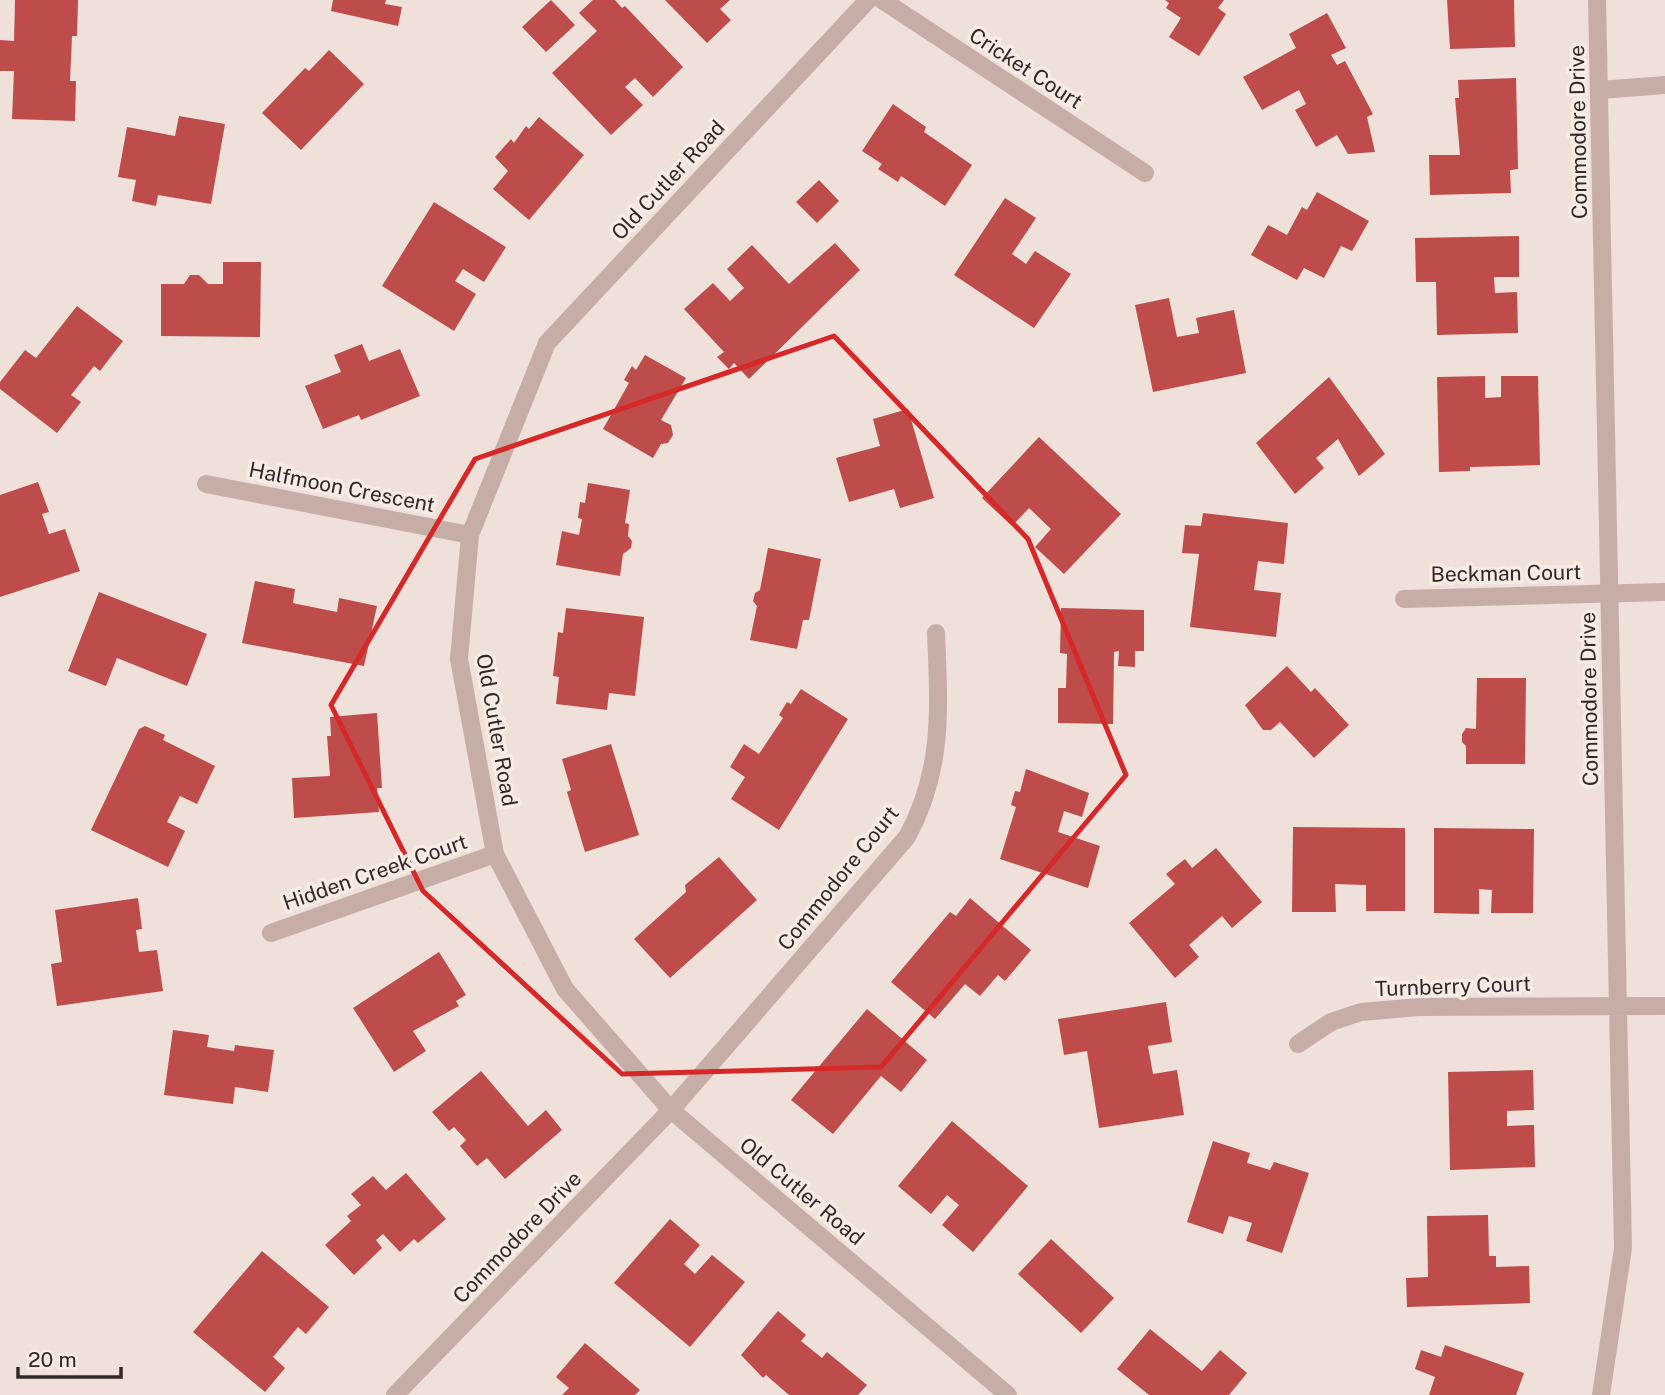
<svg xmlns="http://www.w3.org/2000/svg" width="1665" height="1395" viewBox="0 0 1665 1395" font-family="'Public Sans',sans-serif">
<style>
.building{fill:#bd4c4b}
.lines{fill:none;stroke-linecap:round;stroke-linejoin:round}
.minor{stroke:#c6aea7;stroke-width:18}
.marked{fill:none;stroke:#d62828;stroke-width:5;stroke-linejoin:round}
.labels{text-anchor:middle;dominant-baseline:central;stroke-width:7;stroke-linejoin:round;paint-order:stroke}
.street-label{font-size:21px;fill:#332827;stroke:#f7ebe6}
</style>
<rect width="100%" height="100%" fill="#efe0da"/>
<path class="building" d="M15 0H78L77 36H72L70 81H76L75 121 12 119 14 71H0V40L14 41Z
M333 0H386L385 4 402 7 398 26 331 11Z
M551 0 575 25 546 52 522 27Z
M593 0H615L622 8 625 6 683 67 653 97 635 78 625 87 643 105 611 135 552 73 597 31 579 13Z
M665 0H730L720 9 731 20 707 43Z
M1165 0H1224L1218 8 1226 14 1199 56 1169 37 1181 18 1166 8 1169 3Z
M1447 0H1514L1515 47 1450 49Z
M1327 13 1346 48 1331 55 1337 65 1345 61 1373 114 1367 117 1375 152 1348 154 1337 135 1316 147 1295 110 1306 104 1299 90 1262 110 1243 77 1296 48 1289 34Z
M329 50 364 84 301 150 262 113 305 68 309 71Z
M1516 78 1518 169 1510 170 1511 193 1430 195 1429 155H1460L1455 98H1459L1458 80Z
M893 104 926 127 924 132 972 165 945 206 901 176 898 182 878 169 882 164 862 151Z
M179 116 225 124 211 204 158 195 156 206 132 201 136 180 118 177 127 127 175 136Z
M539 117 584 155 529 220 493 189 508 171 495 157 511 139 514 143 526 126 529 129Z
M819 180 839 201 817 223 796 202Z
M1317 192 1369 221 1352 251 1341 246 1324 278 1304 268 1297 280 1251 255 1268 225 1287 235 1302 207 1307 210Z
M1005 198 1036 218 1012 254 1026 264 1035 251 1071 274 1034 328 954 275Z
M434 202 506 247 484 282 463 269 455 281 476 294 454 331 382 286Z
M1519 236V277H1494L1495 293 1517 292 1518 333 1437 335 1436 282H1416L1415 238Z
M835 243 860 270 749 379 734 363 729 369 717 357 724 352 684 309 713 283 730 301 744 288 727 269 752 245 789 284Z
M223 262H261L260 337 161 336V284H184L190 275H199L208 284H223Z
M1169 298 1177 337 1199 333 1196 318 1234 310 1246 373 1153 392 1135 305Z
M77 306 123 341 100 371 94 366 71 395 81 402 57 433 0 389V382L25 350 36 358Z
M362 344 369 361 400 349 420 396 361 420 359 415 323 429 305 386 341 372 334 355Z
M645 355 686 378 661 420 671 425 673 435 668 443 661 444 653 458 603 429 629 383 624 380 632 366 636 370Z
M1485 376V398L1501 397V376H1538L1540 465 1470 467V471L1439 472 1437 377Z
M1329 377 1385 454 1359 476 1338 439 1316 458 1324 468 1295 494 1256 443Z
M908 409 934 498 900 508 894 489 849 502 836 458 880 446 873 419Z
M1039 437 1121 514 1064 574 1035 547 1051 529 1029 508 1012 526 982 498Z
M38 482 49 512 42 514 49 534 65 529 80 571 0 597V495Z
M588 483 630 490 625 523 629 524 628 536 632 541 631 548 623 554 620 576 556 565 562 531 579 535 582 519 578 518 580 502 585 503Z
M1203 513 1288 523 1284 564 1258 561 1254 590 1281 593 1276 637 1190 627 1199 554 1182 553 1185 525 1201 526Z
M768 548 821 559 809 620H803L797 649 750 640 757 606 753 601 755 593 760 590Z
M255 581 295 589 293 603 297 604 337 612 339 598 377 606 364 666 242 643Z
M99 592 207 634 187 686 117 658 106 686 68 671Z
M566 608 644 617 635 696 609 693 607 710 556 704 559 677 553 676 558 632 563 633Z
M1061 608 1144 610V651H1135V667L1118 666 1119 651 1114 652 1113 724 1058 723V688H1066L1067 654 1060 653Z
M1287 666 1311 692 1315 688 1349 725 1314 758 1280 722 1271 730H1263L1245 705Z
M1477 678H1526L1525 764H1466V746L1462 742V734L1466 728 1476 729Z
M801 689 848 719 779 830 731 799 745 777 730 767 744 744 759 754 783 718 779 715 787 702 791 704Z
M377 713 382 788H377L379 812 294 818 292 778 330 776 327 736H331L330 717Z
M145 726 165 735 163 740 215 766 197 804 180 796 167 822 185 831 168 867 91 830 139 729Z
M611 744 639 835 585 852 567 792 571 790 562 759Z
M1026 769 1089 793 1082 817 1064 811 1058 832 1100 846 1088 888 1000 859 1016 807 1011 805 1015 791 1020 792Z
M1293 827 1405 828V911H1366V885L1335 884 1336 912H1292Z
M1434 828 1534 829 1533 913H1491L1492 890 1479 889V914L1434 913Z
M1216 848 1262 902 1232 928 1222 916 1189 945 1199 957 1175 978 1129 923 1175 884 1166 874 1185 859 1192 868Z
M719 857 757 900 670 978 634 939 686 892 685 885Z
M138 898 142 929 136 930 139 952 157 950 163 991 57 1006 51 964 62 962 55 910Z
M970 898 1031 950 1005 981 998 975 980 996 965 984 935 1019 891 982 950 912 956 916Z
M439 952 466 995 456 1001 459 1006 413 1031 426 1051 394 1072 353 1008Z
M1166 1002 1172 1042 1148 1046 1153 1074 1177 1070 1184 1115 1099 1128 1087 1051 1064 1055 1058 1019Z
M867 1009 927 1060 901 1092 881 1076 833 1134 791 1100Z
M173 1030 209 1035 207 1047 234 1051 235 1045 274 1050 268 1092 235 1087 233 1104 164 1095Z
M1533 1070 1534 1110 1507 1111V1126L1534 1125 1535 1167 1450 1170 1448 1072Z
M481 1071 528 1126 546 1110 562 1130 505 1179 487 1158 477 1166 460 1146 466 1140 454 1127 449 1131 432 1112Z
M952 1121 1028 1186 973 1252 942 1225 959 1205 947 1195 931 1214 898 1186Z
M1213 1141 1250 1153 1247 1163 1270 1170 1274 1162 1309 1173 1282 1253 1246 1241 1252 1223 1229 1216 1223 1234 1187 1222Z
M406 1173 446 1219 418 1243 414 1239 400 1252 383 1234 376 1240 382 1248 354 1275 325 1245 351 1221 347 1216 361 1205 351 1194 373 1176 386 1190Z
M1488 1215 1489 1256H1496V1267L1529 1266 1530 1303 1407 1307 1406 1278 1428 1277 1427 1216Z
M670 1219 700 1245 684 1264 695 1274 712 1255 745 1282 690 1347 614 1283Z
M1051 1239 1114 1298 1081 1333 1018 1274Z
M262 1251 329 1307 306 1334 298 1327 273 1357 285 1368 265 1392 193 1332Z
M778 1311 806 1335 801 1341 822 1358 827 1352 867 1385 858 1395H789L766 1375 763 1378 741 1355Z
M1150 1329 1202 1371 1220 1350 1247 1373 1229 1395H1149L1117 1369Z
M585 1343 640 1390 635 1395H562L569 1388 556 1377Z
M1445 1345 1524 1373 1516 1395H1429L1435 1377 1415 1369 1421 1350 1441 1357Z"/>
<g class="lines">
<path class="minor" d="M868 0 547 343 470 535 459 659 495 854 565 989 671 1110 1008 1395
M882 0 1145 173
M1597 0 1623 1248 1601 1395
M1600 90 1665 85
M206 484 470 535
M1404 599 1665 592
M271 933 495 854
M1298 1044 1331 1022 1361 1012 1419 1007 1665 1006
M395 1395 671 1110 907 837C944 769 939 708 936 633"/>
</g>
<path class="marked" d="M834 336 1028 539 1126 775 881 1067 622 1074 423 891 331 705 475 459Z"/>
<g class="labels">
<g class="street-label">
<text transform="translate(1026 68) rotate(33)">Cricket Court</text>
<text transform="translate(1578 132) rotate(-91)">Commodore Drive</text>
<text transform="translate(668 180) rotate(-47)">Old Cutler Road</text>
<text transform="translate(342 487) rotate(11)">Halfmoon Crescent</text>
<text transform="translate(1506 573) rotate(-1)">Beckman Court</text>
<text transform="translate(1589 699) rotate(-91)">Commodore Drive</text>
<text transform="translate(497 730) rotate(80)">Old Cutler Road</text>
<text transform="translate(375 872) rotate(-19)">Hidden Creek Court</text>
<text transform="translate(838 878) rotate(-51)">Commodore Court</text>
<text transform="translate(1453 986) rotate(-2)">Turnberry Court</text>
<text transform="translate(802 1191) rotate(40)">Old Cutler Road</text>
<text transform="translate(517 1237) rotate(-46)">Commodore Drive</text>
</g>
</g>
<path d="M18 1367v10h103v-10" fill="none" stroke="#332827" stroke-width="3.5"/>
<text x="28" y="1367" font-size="21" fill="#332827" stroke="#f7ebe6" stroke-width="5" paint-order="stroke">20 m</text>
</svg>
